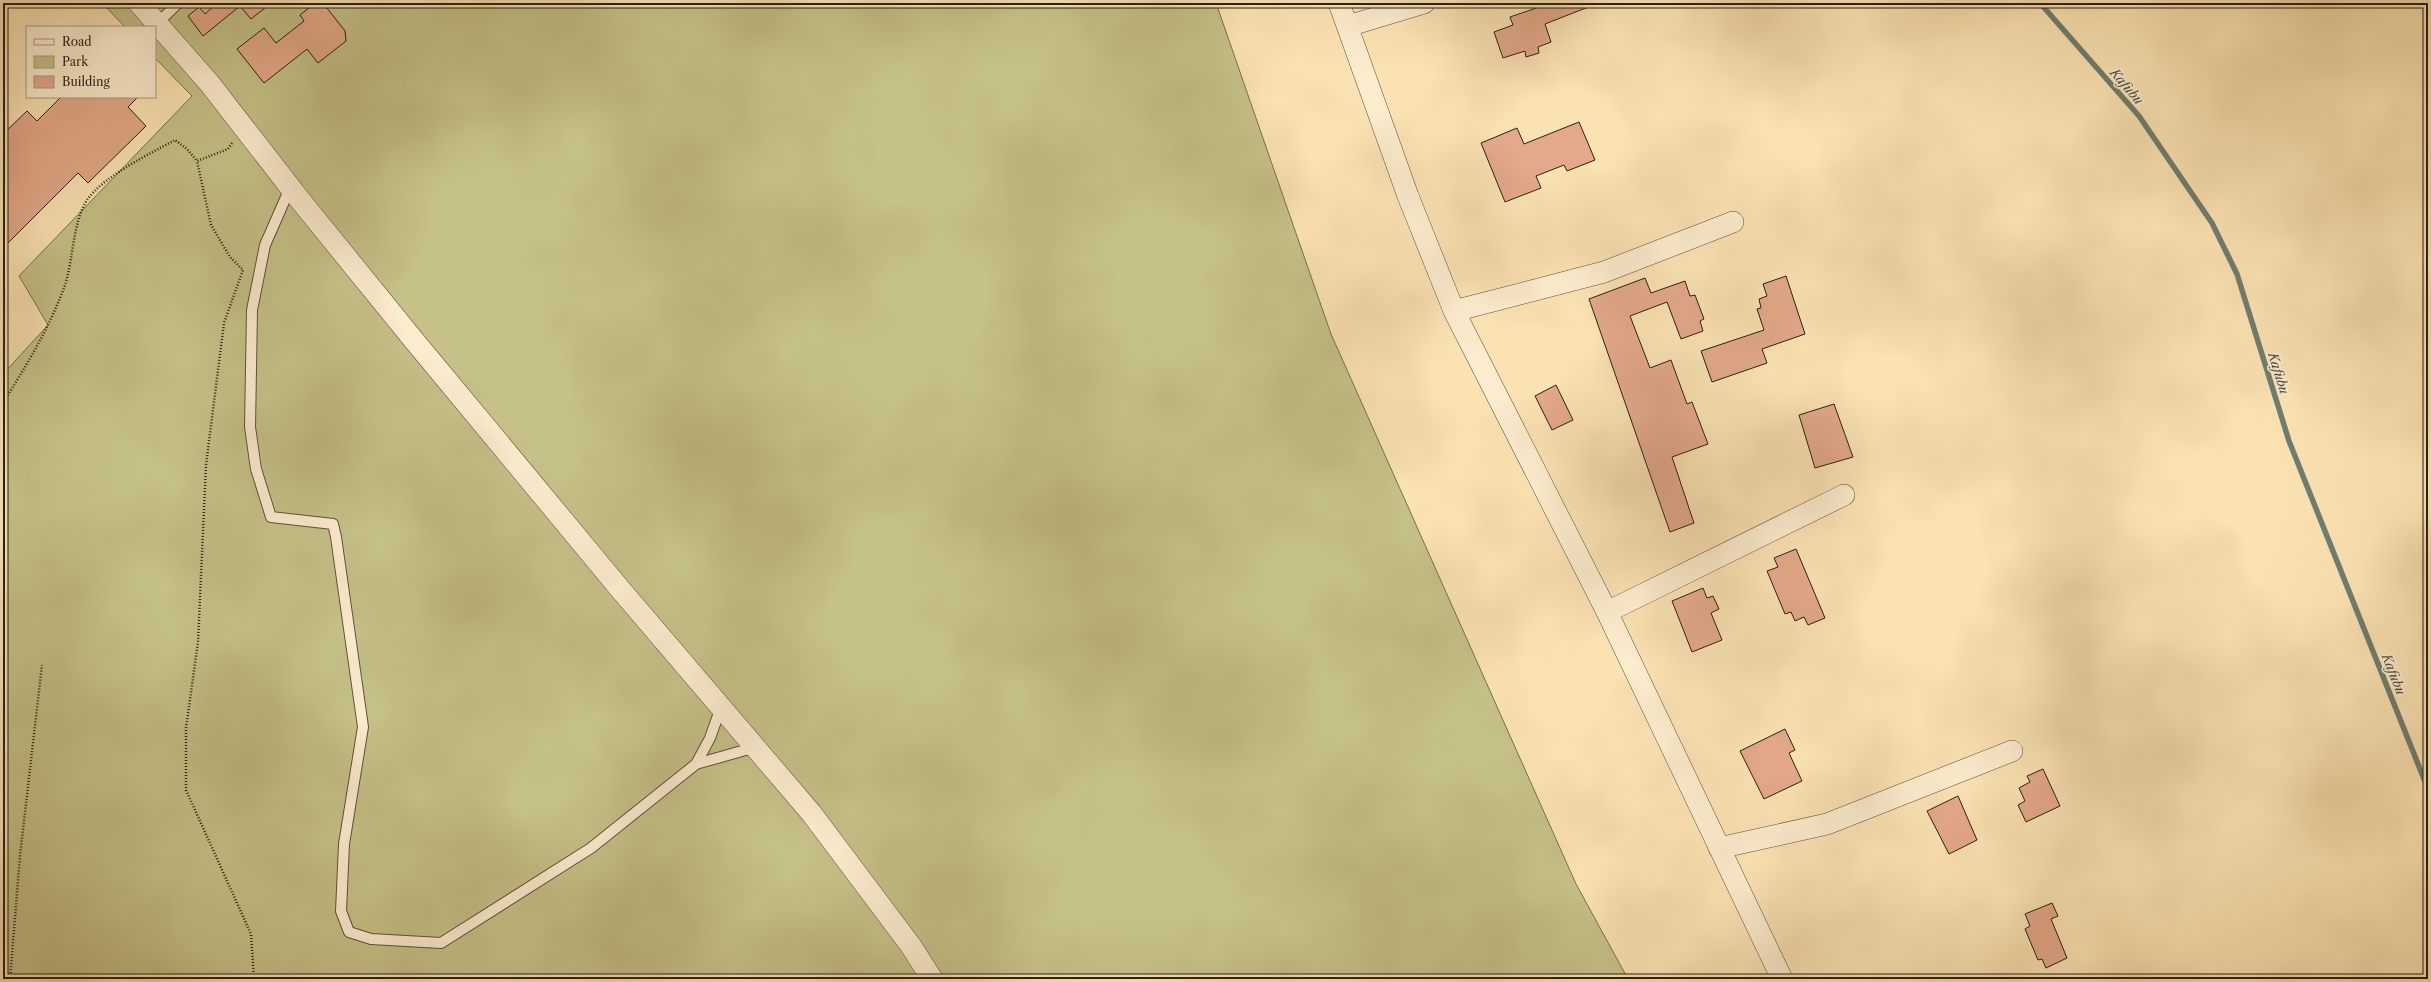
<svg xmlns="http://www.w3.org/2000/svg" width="2431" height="982" viewBox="0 0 2431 982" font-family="'Libre Caslon Text',serif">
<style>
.green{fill:#c5c188;stroke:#77704e}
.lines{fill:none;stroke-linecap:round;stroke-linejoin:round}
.stream{stroke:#707e6f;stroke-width:5.5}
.building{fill:#e3a98a;stroke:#291f15}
.service-casing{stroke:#5e503c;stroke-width:12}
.minor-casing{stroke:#5e503c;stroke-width:22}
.path{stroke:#291f15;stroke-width:2.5;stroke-dasharray:1 2;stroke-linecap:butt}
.service{stroke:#fcecce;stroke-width:10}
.minor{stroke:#fcecce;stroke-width:21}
.labels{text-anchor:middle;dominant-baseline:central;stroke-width:3.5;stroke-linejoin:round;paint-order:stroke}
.water-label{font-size:13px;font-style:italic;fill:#4c4f42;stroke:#fcecce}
</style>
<rect width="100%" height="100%" fill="#fbe2b3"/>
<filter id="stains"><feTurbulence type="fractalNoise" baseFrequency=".005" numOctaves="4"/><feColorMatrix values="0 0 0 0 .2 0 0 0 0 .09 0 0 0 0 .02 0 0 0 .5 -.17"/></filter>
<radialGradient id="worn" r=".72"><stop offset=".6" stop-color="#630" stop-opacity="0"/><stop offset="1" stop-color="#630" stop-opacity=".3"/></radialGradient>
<path class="green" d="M102 3H1216L1331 334 1576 884 1628 979H3V374L48 325 19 276 192 96 155 58V27H125Z"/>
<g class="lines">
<path class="stream" d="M2040 3 2139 116 2212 223 2237 274 2289 441 2428 789"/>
</g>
<path class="building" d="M217 3H271L251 19 240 6 203 36 188 16 199 7 205 14Z
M315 3H323L345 31 346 41 318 63 307 49 264 83 237 49 264 28 276 43 304 21 300 15Z
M1551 3 1596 4 1545 24 1551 42 1538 47 1539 53 1526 57 1525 51 1503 58 1494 32 1513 25 1510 17Z
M61 97H138L128 107 146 126 88 183 78 173 3 248V134L27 111 37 121Z
M1579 122 1595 160 1567 171 1564 165 1536 176 1541 188 1505 202 1481 143 1517 128 1524 144Z
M1786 276 1805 334 1762 349 1767 363 1712 382 1701 351 1764 330 1757 309 1761 308 1759 299 1767 296 1763 284Z
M1645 278 1651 293 1685 281 1690 296 1695 295 1704 319 1700 321 1703 331 1681 339 1667 302 1630 316 1650 368 1671 360 1687 404 1692 402 1708 444 1672 457 1694 523 1670 532 1589 299Z
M1556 385 1573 420 1552 430 1535 396Z
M1834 404 1853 457 1815 468 1799 415Z
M1796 549 1825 618 1808 625 1804 617 1795 621 1791 612 1785 614 1767 571 1778 567 1774 558Z
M1703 588 1707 598 1713 596 1719 609 1711 613 1722 640 1692 652 1672 601Z
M1785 729 1795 750 1789 753 1802 781 1764 799 1740 751Z
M2043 769 2060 806 2026 822 2018 805 2025 801 2019 788 2030 782 2027 776Z
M1958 796 1977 840 1949 854 1927 811Z
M2052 903 2058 916 2051 919 2067 958 2046 968 2042 959 2038 960 2025 929 2030 926 2025 914Z"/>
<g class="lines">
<g class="service-casing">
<path id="service" d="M157 24 178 3
M290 188 265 245 252 310 250 427 256 469 271 517 333 524 336 537 363 727 344 844 341 911 349 932 371 939 441 943 591 848 696 764 710 738 721 707
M696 764 756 747"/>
</g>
<g class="minor-casing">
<path id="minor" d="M139 3 210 84 300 200 412 338 620 589 812 814 911 946 932 979
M1339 3 1408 196 1454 311 1607 612 1782 979
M1348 26 1424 3
M1454 311 1604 272 1733 222
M1607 612 1844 495
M1719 848 1827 824 2012 751"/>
</g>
<path class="path" d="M232 143 228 149 197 161 211 225 230 257 243 270 224 323 206 465 198 642 186 728V790L251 934 254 979
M3 403C26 366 50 327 65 285 73 261 73 221 87 200 105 175 148 155 175 140L187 149 197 161
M10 979 20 856 42 665"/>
<use href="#service" class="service"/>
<use href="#minor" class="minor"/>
</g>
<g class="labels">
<g class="water-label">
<text transform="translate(2127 86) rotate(49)">Kafubu</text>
<text transform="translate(2279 373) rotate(73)">Kafubu</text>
<text transform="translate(2394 674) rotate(68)">Kafubu</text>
</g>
</g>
<rect width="2431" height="982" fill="none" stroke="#fbe2b3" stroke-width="16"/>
<rect x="4" y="4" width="2423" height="974" fill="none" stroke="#291f15" stroke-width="2"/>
<rect x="8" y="8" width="2415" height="966" fill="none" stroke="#291f15"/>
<rect x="26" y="26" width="130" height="72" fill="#fcecce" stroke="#a89a84"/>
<rect x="34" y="39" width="20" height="6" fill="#fcecce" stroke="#a89a84"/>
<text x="62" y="46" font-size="12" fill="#291f15">Road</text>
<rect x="34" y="56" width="20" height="12" fill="#c5c188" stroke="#a89a84"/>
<text x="62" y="66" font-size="12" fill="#291f15">Park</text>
<rect x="34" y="76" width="20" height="12" fill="#e3a98a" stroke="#a89a84"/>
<text x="62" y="86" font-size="12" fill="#291f15">Building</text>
<rect width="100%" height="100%" filter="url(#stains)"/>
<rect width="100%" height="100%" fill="url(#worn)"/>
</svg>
